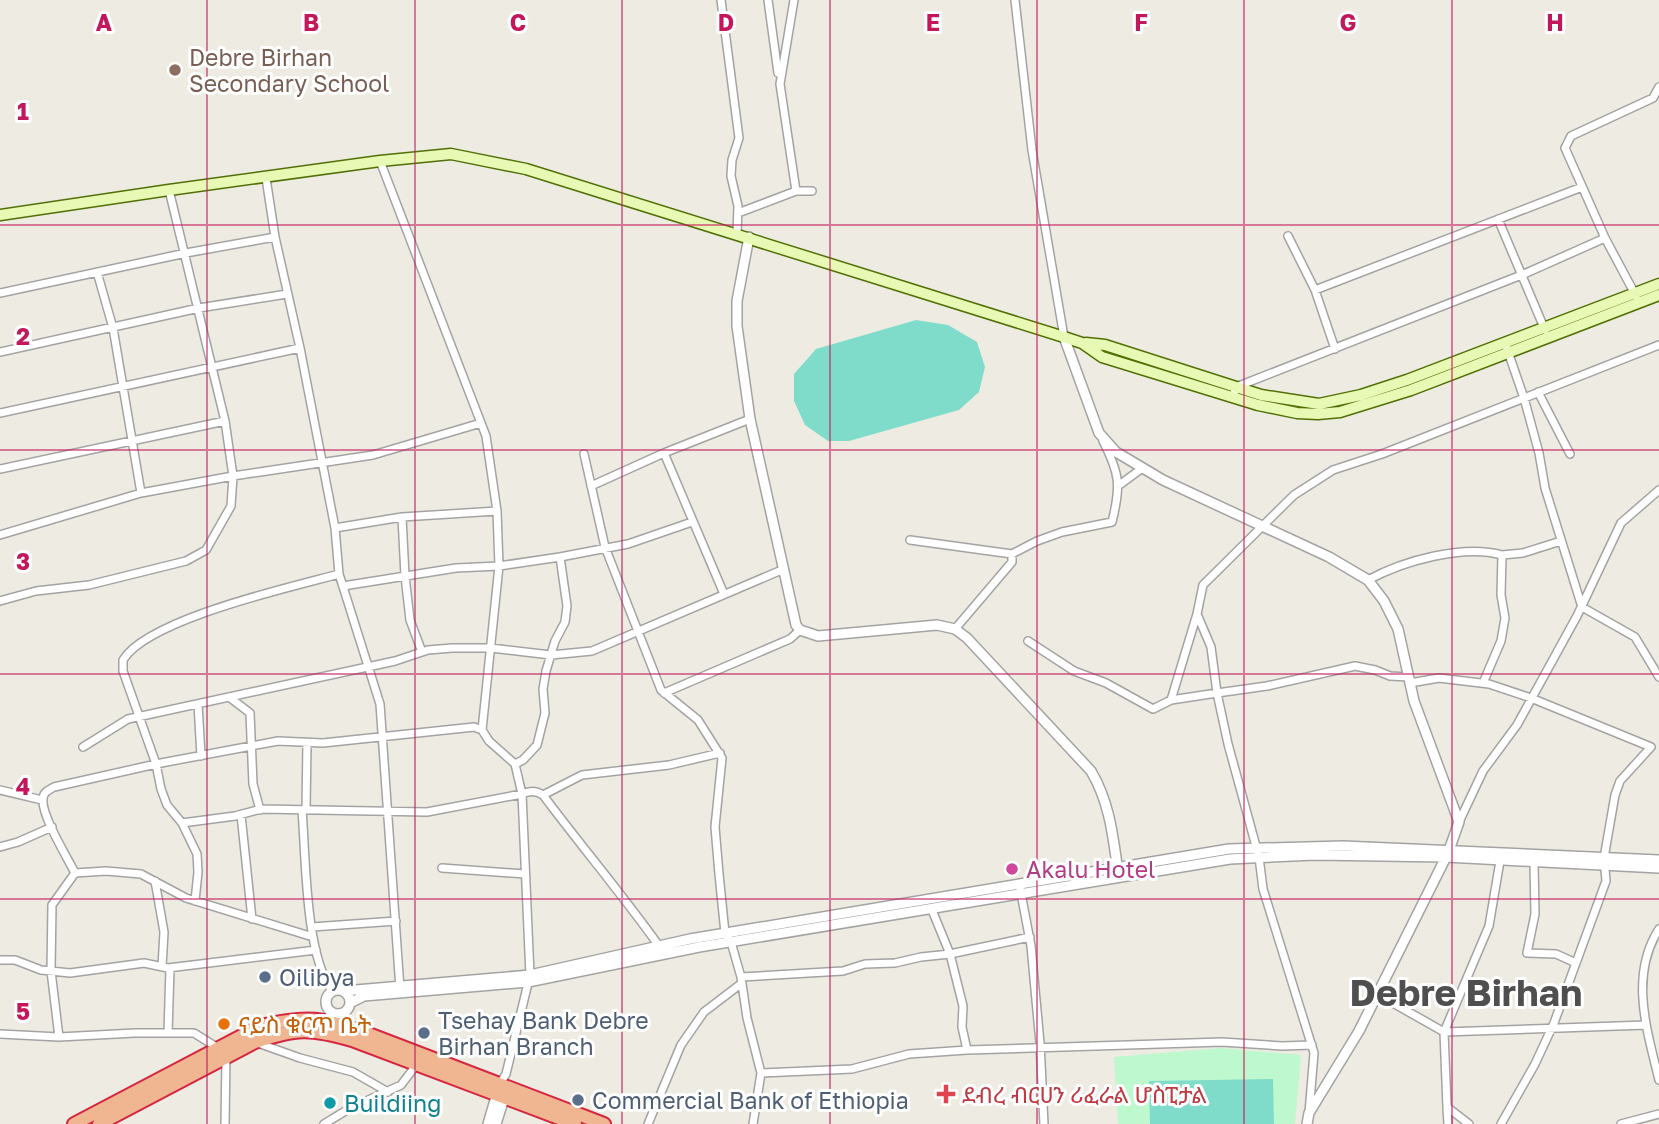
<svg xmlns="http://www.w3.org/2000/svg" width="1659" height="1124" viewBox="0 0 1659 1124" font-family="'Golos Text','Noto Sans Ethiopic',sans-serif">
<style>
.park{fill:#bef8ce}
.pitch{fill:#80dcca}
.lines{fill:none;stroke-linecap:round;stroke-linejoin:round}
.minor-casing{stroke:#a3a3a3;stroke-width:10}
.tertiary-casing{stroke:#a3a3a3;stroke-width:12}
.secondary-casing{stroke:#517006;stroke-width:13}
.trunk-casing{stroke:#d52642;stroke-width:16}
.minor{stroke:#fff;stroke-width:7}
.tertiary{stroke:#fff;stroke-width:9}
.secondary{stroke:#e8f8b5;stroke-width:10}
.trunk{stroke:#f0b692;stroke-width:12}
.grid{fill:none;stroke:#c2185b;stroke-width:2;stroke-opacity:0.55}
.education-dot{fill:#8d6e63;stroke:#fff;stroke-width:2.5}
.hotel-dot{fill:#d1479c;stroke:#fff;stroke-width:2.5}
.service-dot{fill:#5c6f8a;stroke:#fff;stroke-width:2.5}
.food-dot{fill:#e8710a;stroke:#fff;stroke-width:2.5}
.health-dot{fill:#e0444e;stroke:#fff;stroke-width:2.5}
.culture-dot{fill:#0f9aa8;stroke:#fff;stroke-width:2.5}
.labels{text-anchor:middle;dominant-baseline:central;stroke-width:6;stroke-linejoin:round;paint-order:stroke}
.education-label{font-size:23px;fill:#785e54;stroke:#fff;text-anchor:start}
.hotel-label{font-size:23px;fill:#b23c85;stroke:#fff;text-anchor:start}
.service-label{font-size:23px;fill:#4e5e75;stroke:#fff;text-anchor:start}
.food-label{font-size:23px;fill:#c56008;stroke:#fff;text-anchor:start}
.health-label{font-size:23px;fill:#be3a42;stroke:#fff;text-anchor:start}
.culture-label{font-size:23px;fill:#0d838f;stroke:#fff;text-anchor:start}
.town-label{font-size:37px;font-weight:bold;fill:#4f4f4f;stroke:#fff}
.grid-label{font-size:23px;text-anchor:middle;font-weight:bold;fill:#c2185b;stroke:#fff;stroke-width:6;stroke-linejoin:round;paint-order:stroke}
</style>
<rect width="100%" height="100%" fill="#eeece2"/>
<path class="park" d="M1221 1048 1301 1055 1295 1124H1118L1114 1057Z"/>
<path class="pitch" d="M916 320 948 325 977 342 985 367 979 392 959 410 849 441H828L805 425 794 401V374L816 349Z
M1273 1079 1274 1124H1150L1149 1081Z"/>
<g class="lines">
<g class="minor-casing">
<path id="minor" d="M721 0 739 138 732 160 731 176 738 206 737 233
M768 0 778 73
M794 0 780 84 796 191
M1015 0 1032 150 1064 337
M266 178 275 237 300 348 335 528 339 574 380 704 400 989
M169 190 225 421 233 476 373 455 481 423
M738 213 796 191H812
M1498 219 1545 330
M1288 236 1315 290 1335 349
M97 272 113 328 141 493
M1315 290 1582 187
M0 293 186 253 275 237
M1636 296 1605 238 1565 148 1571 136 1653 98 1659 87
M1505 343 1524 398 1539 453 1545 488 1582 607 1635 637 1659 677
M0 352 199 308 287 294
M1538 392 1570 454
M1233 397 1236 387 1524 274 1605 238
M0 413 300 348
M664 453 724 594
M584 454 605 547 661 690 698 720 722 758 715 827 719 874 725 933 731 942 741 977 747 1018 761 1073 753 1124
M0 469 225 421
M591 486 664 453 750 419
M1118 486 1141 469
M402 517 405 576 410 620 422 652
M335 528 402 517 497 511
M0 535 141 493 233 476 231 506 206 550 186 561 89 585 36 591 0 601
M910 540 1012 554 1037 541 1062 532 1112 522C1121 486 1120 474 1103 441
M560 557 628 544 692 522
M1368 580C1403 561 1463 544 1502 555
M343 586 456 568 499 566 497 511 486 436 380 161
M1197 614 1171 700 1217 693 1211 647 1197 614 1203 585 1294 495 1333 470 1382 454 1659 345
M955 629 1012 562V554
M1028 641 1074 671 1106 683 1153 709 1171 700
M1410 683 1439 678 1489 684 1531 698 1651 747 1620 781 1615 795 1604 858 1606 881 1554 1023 1535 1064 1501 1124
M1483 683 1501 641 1505 618 1501 595 1502 555 1523 553 1561 541
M664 693 790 639 800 630
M229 697 250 713 253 784 260 810
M198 704 201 756
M83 747 128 719 395 661 428 650 452 648H491L551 655 592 651 784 569
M0 790 42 800
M543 795 582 775 669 765 720 753
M302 810C306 859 305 953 332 991
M306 810 307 743
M241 815 252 919
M1459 822 1483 771 1517 725 1577 616 1621 523 1659 490
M182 823 235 816 261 809 427 812 522 794 515 764
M0 847 18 842 52 827
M1500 861 1489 926 1444 1032 1646 1025
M1534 863 1535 914 1527 953 1556 954 1576 963
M442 868 525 874
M155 881 164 932 162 967
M1020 888 1031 946 1040 1043 1044 1124
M195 901 198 872 197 854 182 823 167 805 161 789 156 764 123 671V660C148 619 291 587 339 574
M932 910 950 954 963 1006 962 1027 967 1050 1222 1042 1282 1046 1312 1045
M312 927 396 921
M1659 929C1629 976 1647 1030 1659 1080
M313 937 186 898 141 874 106 871 75 873C67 857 41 815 43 799 43 792 49 790 54 787L156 764 278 741 323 743 474 727 482 730 499 566 560 557 567 606 565 622 555 641 546 671 543 689 545 713 537 745 523 760 515 764 489 741 482 730
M0 960H15L41 970 70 973 144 963 168 968 316 950
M741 977 843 971 865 964 895 963 921 957 950 954 1030 937
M1377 994 1444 1032 1447 1107 1469 1124
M168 1033 170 968
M0 1034 59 1037 135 1033H194L218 1048 226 1057 225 1124
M59 1037 51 971 52 905 75 873
M255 1042 300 1058 353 1072 388 1092
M761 1073 852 1069 909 1054 967 1050
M499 1085 506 1074 530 975 522 794C530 791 535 790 543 795 581 846 622 894 659 946
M1447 1108 1448 1124
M1309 1113 1314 1053 1263 889 1259 857 1228 744 1217 693 1267 686 1355 666 1375 670 1390 676 1409 677
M324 1124 347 1110 401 1085 417 1064
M648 1124 681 1045 704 1012 742 983
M1621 1124 1659 1114"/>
</g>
<g class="tertiary-casing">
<path id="tertiary" d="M749 237 737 301V326L750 419 796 625 800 630 818 636 937 625 955 629 967 638 1091 771C1110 803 1113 837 1118 872
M1064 337 1099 433 1116 452 1163 480 1329 557 1368 580 1384 601 1398 629 1414 701 1459 822 1448 853 1359 1031 1309 1113 1307 1124
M326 1002a12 12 0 1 1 24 0a12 12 0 1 1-24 0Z
M344 991 530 975 690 939 1229 849 1343 846 1659 860
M350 1003 364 996 528 982 699 947 1230 859 1315 855 1446 857 1659 868
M488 1124 498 1090
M496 1124 506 1092"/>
</g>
<g class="secondary-casing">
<path id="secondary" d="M0 215 169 190 380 161 451 154 526 169 1064 337 1082 343 1102 357 1258 405 1297 413 1318 414 1340 412 1411 390 1659 295
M1086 343 1105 345 1261 395 1319 404 1361 395 1407 380 1659 284"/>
</g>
<g class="trunk-casing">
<path id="trunk" d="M74 1124 261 1026C307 1015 323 1018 366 1033L604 1124
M99 1124 255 1042C297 1028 310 1028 352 1040L575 1124"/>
</g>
<use href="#minor" class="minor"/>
<use href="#tertiary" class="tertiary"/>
<use href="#secondary" class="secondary"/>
<use href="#trunk" class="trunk"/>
</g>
<path class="grid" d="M207 0V1124M415 0V1124M622 0V1124M830 0V1124M1037 0V1124M1244 0V1124M1452 0V1124M0 225H1659M0 450H1659M0 674H1659M0 899H1659"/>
<circle class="education-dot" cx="175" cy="70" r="7"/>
<circle class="hotel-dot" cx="1012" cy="869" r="7"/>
<g class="service-dot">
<circle cx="265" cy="977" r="7"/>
<circle cx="424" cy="1033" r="7"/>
<circle cx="578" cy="1100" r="7"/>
</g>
<circle class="food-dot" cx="224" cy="1024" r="7"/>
<path class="health-dot" d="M942.5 1083.5h7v7h7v7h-7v7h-7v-7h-7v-7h7z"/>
<circle class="culture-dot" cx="330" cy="1103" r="7"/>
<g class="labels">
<g class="education-label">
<text x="189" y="57">Debre Birhan<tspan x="189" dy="26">Secondary School</tspan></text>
</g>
<g class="hotel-label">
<text x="1026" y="869">Akalu Hotel</text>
</g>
<g class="service-label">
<text x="279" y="977">Oilibya</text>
<text x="438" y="1020">Tsehay Bank Debre<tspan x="438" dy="26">Birhan Branch</tspan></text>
<text x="592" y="1100">Commercial Bank of Ethiopia</text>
</g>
<g class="food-label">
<text x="238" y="1024">ናይስ ቁርጥ ቤት</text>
</g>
<g class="health-label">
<text x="962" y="1094">ደብረ ብርሀን ሪፈራል ሆስፒታል</text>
</g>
<g class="culture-label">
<text x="344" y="1103">Buildiing</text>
</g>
<g class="town-label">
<text x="1466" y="992">Debre Birhan</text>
</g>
</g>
<g class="grid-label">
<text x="104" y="31">A</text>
<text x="311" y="31">B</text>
<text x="518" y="31">C</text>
<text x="726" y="31">D</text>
<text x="933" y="31">E</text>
<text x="1141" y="31">F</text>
<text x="1348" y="31">G</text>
<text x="1555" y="31">H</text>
<text x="23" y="120">1</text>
<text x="23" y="345">2</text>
<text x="23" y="570">3</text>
<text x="23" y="795">4</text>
<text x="23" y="1020">5</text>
</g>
</svg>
